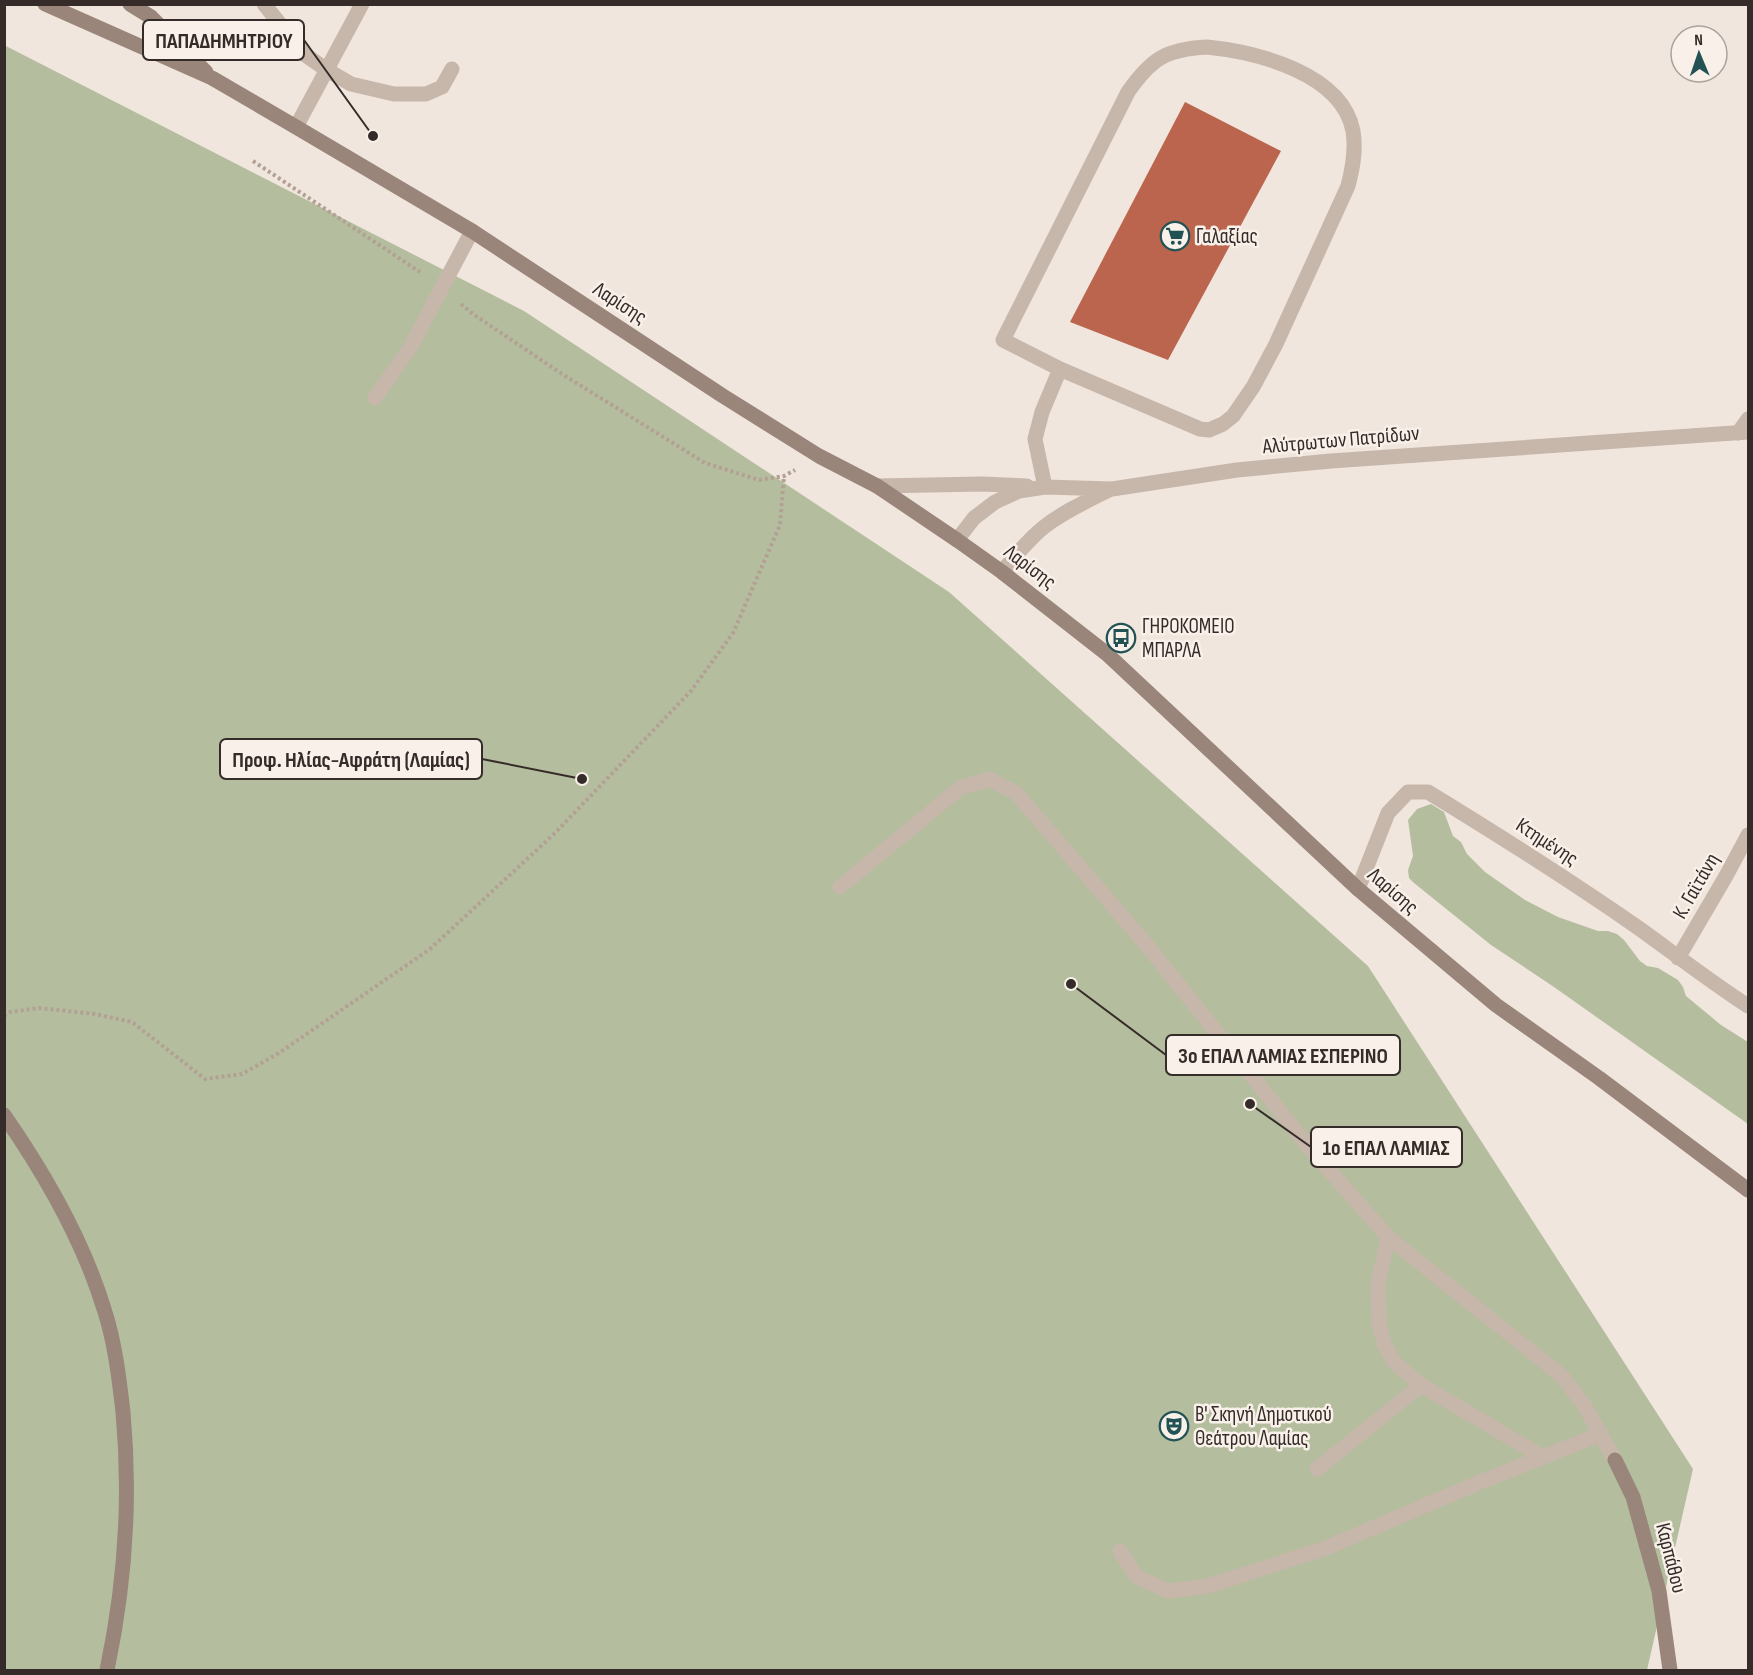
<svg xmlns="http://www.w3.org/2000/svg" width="1753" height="1675" viewBox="0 0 1753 1675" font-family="'Sofia Sans Condensed',sans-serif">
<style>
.green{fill:#b4be9e}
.building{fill:#bb654f}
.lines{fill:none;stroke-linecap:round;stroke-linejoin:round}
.path{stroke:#b3a094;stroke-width:4;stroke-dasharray:3 3;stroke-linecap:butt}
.lane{stroke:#c7b6aa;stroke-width:15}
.street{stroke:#c7b6aa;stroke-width:15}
.secondary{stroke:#9a857b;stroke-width:15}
.labels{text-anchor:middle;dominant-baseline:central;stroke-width:5;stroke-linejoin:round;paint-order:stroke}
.poi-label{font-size:21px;fill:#352c29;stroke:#f8f0e9;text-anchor:start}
.street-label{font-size:21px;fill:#352c29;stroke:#f8f0e9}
.leader{fill:none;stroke:#352c29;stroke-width:2}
.callout-dot{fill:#352c29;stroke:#f8f0e9;stroke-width:2}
.callout{fill:#f8f0e9;stroke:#352c29;stroke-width:2}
.callout-label{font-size:22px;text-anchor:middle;font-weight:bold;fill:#352c29}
</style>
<rect width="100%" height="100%" fill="#f0e6dd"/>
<path class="green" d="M4 45 524 311 949 592 1368 966 1693 1469 1647 1670H5Z
M1431 804 1444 812 1453 836 1461 842 1467 854 1485 872 1525 900 1558 917 1598 931H1608L1617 934 1624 940 1640 961 1647 966 1658 968 1678 980 1683 987 1686 996 1721 1025 1748 1042V1124L1554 987 1491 945 1414 883 1409 878 1408 870 1413 856 1408 820 1417 809Z"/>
<path class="building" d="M1185 102 1281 151 1168 360 1070 322Z"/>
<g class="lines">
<path class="path" d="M253 161 420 272
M461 304 473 314 562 374 705 463 759 480 784 476 795 470
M4 1016 10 1012 39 1008 95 1014 132 1022 205 1079 242 1074 279 1053 430 949 554 834 691 691 733 633 780 525 784 476"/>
<path class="lane" d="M264 4 304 54 327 70 351 84 394 94H426L442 87 452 69
M1207 47C1256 52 1342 73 1353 131 1356 150 1353 167 1348 186L1276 344 1253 387 1233 416 1223 424 1209 430 1200 429 1060 369 1003 340 1128 92C1151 59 1166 49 1207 47Z
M1738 433 1748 419
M1045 487 1035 439 1042 412 1060 369
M840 887 960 788 989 779 1016 793 1145 943 1307 1145 1388 1237 1562 1376 1584 1405 1615 1460
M1388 1237 1378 1284 1379 1323 1384 1344 1395 1363 1421 1385 1543 1457
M1317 1469 1421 1385
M1120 1551 1137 1577 1168 1591 1208 1586 1326 1548 1478 1483 1601 1434"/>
<path class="street" d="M296 127 362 4
M375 398 411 346 472 231
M877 486 982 484 1027 486
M957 540 974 518 995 502 1019 491 1045 487 1112 489 1237 470 1331 461 1748 432
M1002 572C1015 556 1028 540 1044 527 1063 512 1087 501 1109 490
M1358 889 1388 813 1408 792H1428C1500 836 1571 881 1640 929 1676 955 1711 982 1748 1006
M1678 958 1726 876 1748 835"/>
<path class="secondary" d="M45 4 212 78 296 127 472 231 723 396 819 456 877 486 957 540 1002 572 1107 654 1358 889 1496 1005 1599 1078 1748 1190
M130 4 151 17 206 72
M4 1115C45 1174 83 1240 104 1309 115 1342 119 1378 123 1412 131 1499 125 1585 107 1670
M1615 1460 1633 1497 1659 1591 1670 1670"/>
</g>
<defs>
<g id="supermarket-ring" transform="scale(1.5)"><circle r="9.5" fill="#f8f0e9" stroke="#225253" stroke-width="1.5"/><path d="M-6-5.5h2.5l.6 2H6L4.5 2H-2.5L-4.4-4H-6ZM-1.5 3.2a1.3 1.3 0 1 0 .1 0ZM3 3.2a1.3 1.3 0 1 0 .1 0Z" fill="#225253"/></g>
<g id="bus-ring" transform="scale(1.5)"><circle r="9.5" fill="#f8f0e9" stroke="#225253" stroke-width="1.5"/><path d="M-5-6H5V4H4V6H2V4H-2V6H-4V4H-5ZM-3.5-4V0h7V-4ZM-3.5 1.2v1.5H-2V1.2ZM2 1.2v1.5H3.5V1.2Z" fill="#225253"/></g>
<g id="theatre-ring" transform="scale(1.5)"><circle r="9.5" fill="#f8f0e9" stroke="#225253" stroke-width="1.5"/><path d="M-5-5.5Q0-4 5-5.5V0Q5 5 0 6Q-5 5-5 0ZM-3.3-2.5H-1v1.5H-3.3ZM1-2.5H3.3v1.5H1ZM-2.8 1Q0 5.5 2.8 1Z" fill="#225253"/></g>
</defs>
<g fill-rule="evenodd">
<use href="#supermarket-ring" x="1175" y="236"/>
<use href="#bus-ring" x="1121" y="638"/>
<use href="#theatre-ring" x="1174" y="1426"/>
</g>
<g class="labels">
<g class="poi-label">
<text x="1196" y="236">Γαλαξίας</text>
<text x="1142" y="626">ΓΗΡΟΚΟΜΕΙΟ<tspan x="1142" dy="24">ΜΠΑΡΛΑ</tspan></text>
<text x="1195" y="1414">Β' Σκηνή Δημοτικού<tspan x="1195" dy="24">Θεάτρου Λαμίας</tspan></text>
</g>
<g class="street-label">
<text transform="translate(620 303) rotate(33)">Λαρίσης</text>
<text transform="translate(1341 440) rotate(-5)">Αλύτρωτων Πατρίδων</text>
<text transform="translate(1030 567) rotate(37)">Λαρίσης</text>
<text transform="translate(1547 842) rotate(33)">Κτημένης</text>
<text transform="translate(1696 886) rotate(-60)">Κ. Γαϊτάνη</text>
<text transform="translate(1393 891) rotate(41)">Λαρίσης</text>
<text transform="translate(1671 1558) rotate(76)">Καρπάθου</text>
</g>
</g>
<path class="leader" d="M373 136L304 40M582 779L482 759M1071 984L1166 1055M1250 1104L1311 1147"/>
<g class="callout-dot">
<circle cx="373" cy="136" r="6"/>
<circle cx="582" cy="779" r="6"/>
<circle cx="1071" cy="984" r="6"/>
<circle cx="1250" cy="1104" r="6"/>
</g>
<g class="callout">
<rect x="143" y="20" width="161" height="40" rx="6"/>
<rect x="220" y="739" width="262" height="40" rx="6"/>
<rect x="1166" y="1035" width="234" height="40" rx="6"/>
<rect x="1311" y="1127" width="151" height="40" rx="6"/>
</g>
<g class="callout-label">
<text x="224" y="48">ΠΑΠΑΔΗΜΗΤΡΙΟΥ</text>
<text x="351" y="767">Προφ. Ηλίας-Αφράτη (Λαμίας)</text>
<text x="1283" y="1063">3ο ΕΠΑΛ ΛΑΜΙΑΣ ΕΣΠΕΡΙΝΟ</text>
<text x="1386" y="1155">1ο ΕΠΑΛ ΛΑΜΙΑΣ</text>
</g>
<rect width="1753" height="1675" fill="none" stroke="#352c29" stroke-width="12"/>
<g transform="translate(1699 54) rotate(358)"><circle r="28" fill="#f8f0e9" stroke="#aaa29c" stroke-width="1.5"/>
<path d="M0-4.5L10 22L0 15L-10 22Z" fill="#225253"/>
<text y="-9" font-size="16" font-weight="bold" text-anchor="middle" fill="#352c29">N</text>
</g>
</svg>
